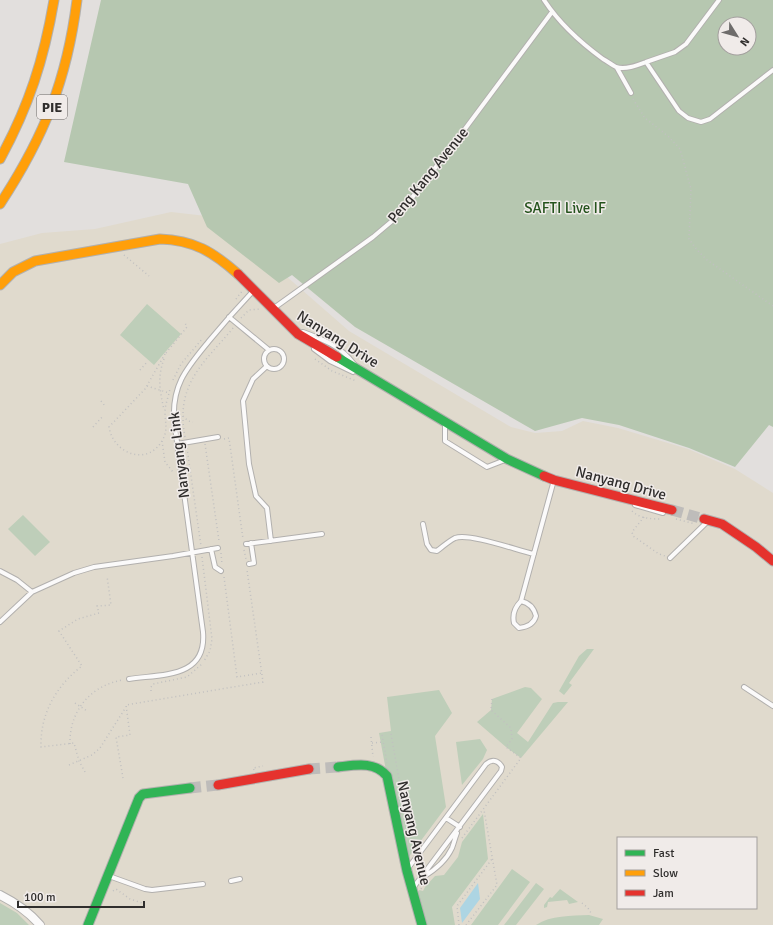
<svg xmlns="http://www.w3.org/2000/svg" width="773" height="925" viewBox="0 0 773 925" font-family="Signika,sans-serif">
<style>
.education{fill:#e0dacd;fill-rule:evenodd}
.green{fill:#beceb9}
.forest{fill:#b6c7b0;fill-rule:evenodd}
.water{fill:#add5e3}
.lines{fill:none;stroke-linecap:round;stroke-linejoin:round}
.secondary-tunnel{stroke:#bebcba;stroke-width:11;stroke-dasharray:11 5.5;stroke-linecap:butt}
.lane-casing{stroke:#b2b0ae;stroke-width:6}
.street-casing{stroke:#b2b0ae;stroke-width:10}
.fast-casing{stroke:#b2b0ae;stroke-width:11}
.slow-casing{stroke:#b2b0ae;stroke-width:11}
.jam-casing{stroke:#b2b0ae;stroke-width:11}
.path{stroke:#c1c0c0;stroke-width:1.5;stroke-dasharray:1 3;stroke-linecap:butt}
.lane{stroke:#fbfafa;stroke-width:4}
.street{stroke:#fbfafa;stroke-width:8}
.fast{stroke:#30b455;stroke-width:9}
.slow{stroke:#ff9f0a;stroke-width:9}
.jam{stroke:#e5322d;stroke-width:9}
.labels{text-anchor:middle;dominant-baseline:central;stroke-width:3;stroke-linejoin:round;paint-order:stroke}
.shield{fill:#f0ebe9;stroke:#6a6765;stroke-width:1}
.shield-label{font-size:14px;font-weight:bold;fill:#302e2d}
.street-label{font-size:15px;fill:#302e2d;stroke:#f0ebe9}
.park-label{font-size:15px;fill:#25531d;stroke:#f0ebe9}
</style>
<rect width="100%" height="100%" fill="#e2dfdd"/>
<path class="education" d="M171 212 206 216 286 276 349 331 511 427 535 433 562 431 583 421 618 428 688 449 735 469 773 493V925H0V244L42 233 95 229ZM618 838H756V908H618Z"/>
<path class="green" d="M147 304 181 334 154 365 120 335Z
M23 515 50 542 35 556 8 529Z
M587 649H594L569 683 572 685 564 695 559 691 579 656Z
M525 687 531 688 542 699 517 733 528 742 553 703 558 702H568L521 758 506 747 477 722 491 710 492 699Z
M439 690 452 713 435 736 446 807 405 862 387 776 379 733 391 731 387 697Z
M480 739 487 750 483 759 462 785 456 742Z
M483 814 488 859 452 907 455 925H427L418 892 419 890 423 891 425 887 435 876 444 875 458 857 462 842Z
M512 869 530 882 498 925H471Z
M536 883 544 889 516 925H504Z
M560 889 578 902 569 904 567 900 548 902 547 907 544 908V905L550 897 552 898Z
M0 903 17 913 29 925H0Z
M589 915 603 919 599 925H536C551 915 571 916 589 915Z"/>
<path class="forest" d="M101 0H773V427L769 425 735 467 689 448 619 425 582 418 535 431 355 327 292 275 279 283 207 227 188 184 64 162ZM725 24H749V48H725Z"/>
<path class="water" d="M478 883 480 899 462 923 460 908Z"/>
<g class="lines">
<path class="secondary-tunnel" d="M672 510 704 519
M309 769 338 767
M190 788 218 785"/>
<g class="lane-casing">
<path id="lane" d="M544 0C559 23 581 43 603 59 607 61 612 65 616 67 626 70 638 65 646 62L679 111 688 118 701 122 710 119 773 70
M646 62 675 52 686 44 719 0
M617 68 631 93
M274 308 373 237 392 221 411 199 456 141 552 12
M229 317 269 350
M303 332C322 339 341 346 354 364
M314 349 330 361 353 372
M264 359a10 10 0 1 1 20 0a10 10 0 1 1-20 0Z
M267 366 253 379 243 401 249 464 256 496 267 508 271 541
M445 424V441L487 467 505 460
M177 444 218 437
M635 505 663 513
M423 524 427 544 431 550 437 551C442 547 449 541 455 538 470 533 516 550 534 554
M246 544 322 534
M211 549 215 567 221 571
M670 558 707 522
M249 564 254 563 251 543
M0 571 17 580 32 592
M521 601C530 603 534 608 536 616 534 624 527 627 519 628L514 623C512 614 515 607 521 601L554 480
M0 622 32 592 74 573 94 567 173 556 218 548
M129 679C163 674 207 678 203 632L174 420C172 384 187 368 209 341 223 324 238 307 254 290
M744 687 773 706
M446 818 460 827
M409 867 486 764C492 759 498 760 502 767L501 771 413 888
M109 876 145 889 152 890 203 884
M423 877C435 870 446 861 452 848 454 843 455 838 457 833
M231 881 240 879"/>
</g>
<g class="street-casing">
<path id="street" d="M0 895C16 903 28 911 40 925"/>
</g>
<g class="fast-casing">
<path id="fast" d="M337 357 507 459 544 476
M338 767C356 765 374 761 387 776L407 871 422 925
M88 925 139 798 143 794 190 788"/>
</g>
<g class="slow-casing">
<path id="slow" d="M0 159C29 106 44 59 54 0
M0 204C44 137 67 80 77 0
M0 285 13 272 35 261 160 239C194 240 213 252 238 274"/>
</g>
<g class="jam-casing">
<path id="jam" d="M238 274 298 334 337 357
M544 476 554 480 672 510
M704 519 722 524 756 547 773 561
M218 785 309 769"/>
</g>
<path class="path" d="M633 99 645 118 669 137 680 149 691 189 689 239 697 250 707 260 773 306
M124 255 149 276
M236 299 243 290
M241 318 249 310 260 309
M166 353 187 327 185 323
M165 354 145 389 109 427C114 456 150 466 163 439 168 430 165 422 165 412 165 404 169 396 170 388
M164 359C157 378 160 391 164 410
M315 359 332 371 356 381
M140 370 148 361
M173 380 181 364 203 338
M147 386 169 393
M101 401 105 406
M183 416 188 421 193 422
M93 427 103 416
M185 437C175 384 203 364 234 327
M224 439 229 438 243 539
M162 441 165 462 173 472
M205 444 219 541
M187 448 201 546
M632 511C639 518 650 519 660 519
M644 517 632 532 633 536 659 554 665 556
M676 519 695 524
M244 550 246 559
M221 553 222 565
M202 557 212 639 210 651 204 661
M224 577 237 677 262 673
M151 691V687L153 684 187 677 202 664
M75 703 87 711
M391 734 402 796
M382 735 387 763
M371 737 373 757
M372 743 383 742
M70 744C69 711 91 685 123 680
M69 765 92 755 100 748 126 707
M254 770 253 768 263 766
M85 772 79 761 74 743 41 747C40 714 56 686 82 666L59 631 78 619 99 613 97 606 111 605 107 576
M123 778 116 737 130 735 126 705 263 682 247 570
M462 838 521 758 506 747 512 739 511 728 491 710 492 699
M421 889 426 882
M113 891 116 889 130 899 142 903
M582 903 588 908 591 913
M459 925 457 906 492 859
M466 925 497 885 484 810"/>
<use href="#lane" class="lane"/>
<use href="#street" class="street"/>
<use href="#fast" class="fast"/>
<use href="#slow" class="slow"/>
<use href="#jam" class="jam"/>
</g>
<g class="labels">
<rect class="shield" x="37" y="95" width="30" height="24" rx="3"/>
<g class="shield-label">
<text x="52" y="107">PIE</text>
</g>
<g class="street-label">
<text transform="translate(428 175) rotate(-51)">Peng Kang Avenue</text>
<text transform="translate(338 339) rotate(32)">Nanyang Drive</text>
<text transform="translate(179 455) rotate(-97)">Nanyang Link</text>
<text transform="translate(621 483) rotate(15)">Nanyang Drive</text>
<text transform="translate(414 833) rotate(77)">Nanyang Avenue</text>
</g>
<g class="park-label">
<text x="565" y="208">SAFTI Live IF</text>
</g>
</g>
<rect x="617" y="837" width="140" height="72" fill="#f0ebe9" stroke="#a39f9e"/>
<rect x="625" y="850" width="20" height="6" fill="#30b455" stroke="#a39f9e"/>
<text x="653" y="857" font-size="12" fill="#302e2d">Fast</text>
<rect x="625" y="870" width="20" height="6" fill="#ff9f0a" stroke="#a39f9e"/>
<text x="653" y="877" font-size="12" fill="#302e2d">Slow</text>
<rect x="625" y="890" width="20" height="6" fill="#e5322d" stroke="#a39f9e"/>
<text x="653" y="897" font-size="12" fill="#302e2d">Jam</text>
<g transform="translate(737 36) rotate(127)"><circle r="19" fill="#f0ebe9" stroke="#a39f9e"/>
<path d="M0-3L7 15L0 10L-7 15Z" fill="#6e6c6b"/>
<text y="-6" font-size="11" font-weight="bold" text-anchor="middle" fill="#302e2d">N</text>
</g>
<path d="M18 901v6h126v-6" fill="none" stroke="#302e2d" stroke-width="2"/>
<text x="24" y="901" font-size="12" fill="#302e2d" stroke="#f0ebe9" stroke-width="3" paint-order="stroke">100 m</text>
</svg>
